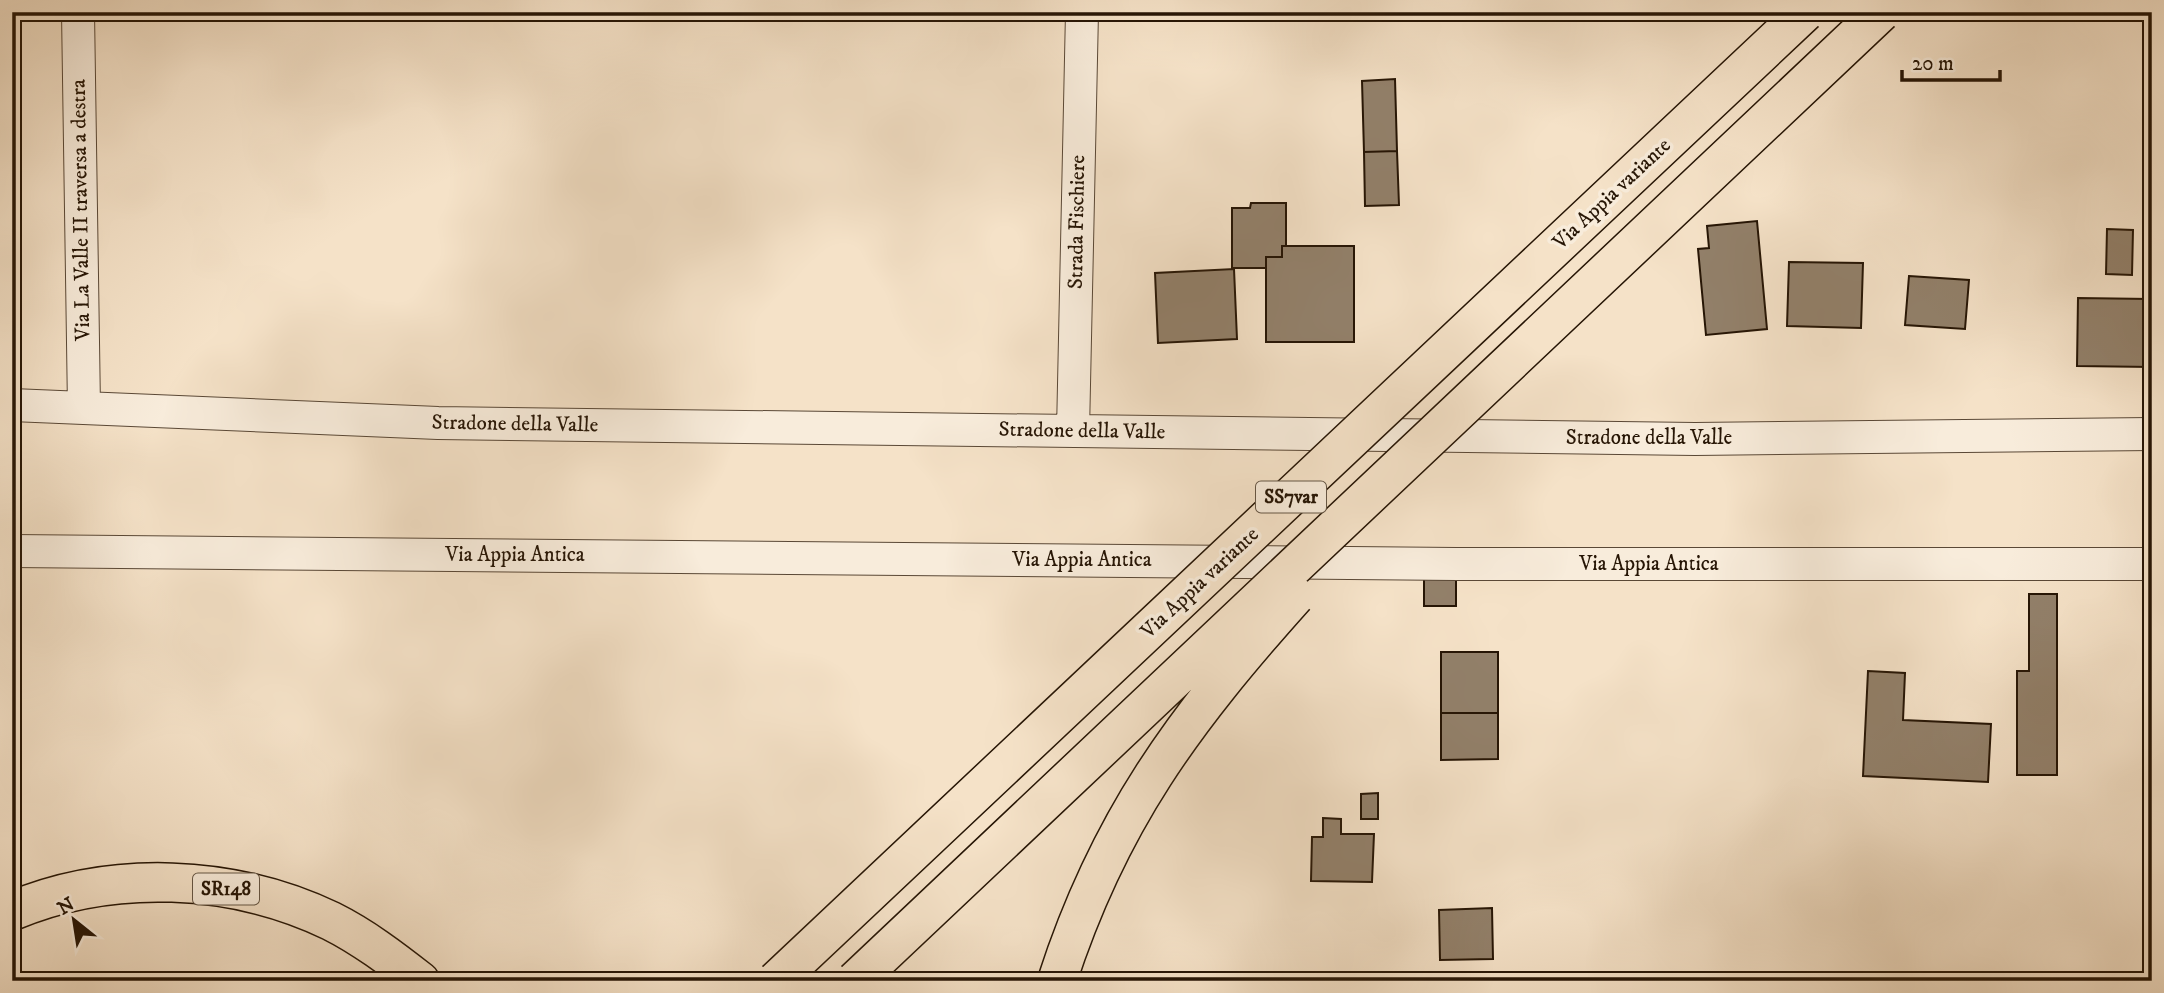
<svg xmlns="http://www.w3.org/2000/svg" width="2164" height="993" viewBox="0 0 2164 993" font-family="'IM FELL DW Pica',serif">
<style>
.building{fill:#92806a;stroke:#261505;stroke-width:2}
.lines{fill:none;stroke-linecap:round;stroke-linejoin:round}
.minor-casing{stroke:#5a4836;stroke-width:34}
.major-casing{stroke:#261505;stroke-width:41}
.minor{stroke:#f8ecdb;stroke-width:32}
.major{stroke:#f5e2c8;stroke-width:38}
.highway-bridge-casing{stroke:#261505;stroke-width:41;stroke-linecap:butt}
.highway-bridge{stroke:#f5e2c8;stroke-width:38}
.labels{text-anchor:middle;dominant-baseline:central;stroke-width:7;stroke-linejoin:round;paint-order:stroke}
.shield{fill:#f8ecdb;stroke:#655645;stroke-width:2}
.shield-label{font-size:19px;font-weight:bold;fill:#261505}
.street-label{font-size:21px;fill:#261505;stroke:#f8ecdb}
</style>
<rect width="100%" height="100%" fill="#f5e2c8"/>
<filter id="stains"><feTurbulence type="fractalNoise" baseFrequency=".00286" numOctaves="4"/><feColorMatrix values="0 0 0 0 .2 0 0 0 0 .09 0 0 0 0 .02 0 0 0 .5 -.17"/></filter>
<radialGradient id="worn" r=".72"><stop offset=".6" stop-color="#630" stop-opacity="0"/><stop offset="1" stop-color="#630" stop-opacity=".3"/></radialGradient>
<path class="building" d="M1395 79 1397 151 1364 152 1362 81Z
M1397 151 1399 205 1365 206 1364 152Z
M1251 203H1286V246H1282V257H1266V268H1232V208H1250Z
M1757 221 1767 329 1706 335 1698 249 1709 248 1707 226Z
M2107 229 2133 230 2132 275 2106 274Z
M1282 246H1354V342H1266V257H1282Z
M1789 262 1863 263 1861 328 1787 326Z
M1234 269 1237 339 1158 343 1155 273Z
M1909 276 1969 280 1965 329 1905 325Z
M2078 298 2150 299 2152 367 2077 366Z
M1424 571H1456V606H1424Z
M2029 594H2057V775H2017V671H2029Z
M1441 652H1498V713H1441Z
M1868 671 1905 673 1903 720 1991 724 1988 782 1863 776Z
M1441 713H1498V759L1441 760Z
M1378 793V819H1361V794Z
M1323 818 1341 819V834H1374L1372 882 1311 881 1312 837H1323Z
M1492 908 1493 959 1440 960 1439 910Z"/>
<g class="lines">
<g class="minor-casing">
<path id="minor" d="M78 12 84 408
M12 405 438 423 1695 439 2152 434
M1073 431 1082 12
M12 551 1456 564H2152"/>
</g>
<g class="major-casing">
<path id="major" d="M12 911C112 869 233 874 331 921 363 937 392 959 420 981"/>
</g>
<use href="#minor" class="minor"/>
<use href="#major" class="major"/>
<g class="highway-bridge-casing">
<path id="highway-bridge" d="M776 981 1805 12
M855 981 1881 12
M1057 981C1109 820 1184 720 1295 596"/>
</g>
<use href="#highway-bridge" class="highway-bridge"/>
</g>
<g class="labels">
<g class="shield">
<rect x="1256" y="481.5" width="70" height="31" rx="5"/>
<rect x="193" y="873.5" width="66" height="31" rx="5"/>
</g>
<g class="shield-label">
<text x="1291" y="497">SS7var</text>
<text x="226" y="889">SR148</text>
</g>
<g class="street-label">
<text transform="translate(1612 194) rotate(-43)">Via Appia variante</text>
<text transform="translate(81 210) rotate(-91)">Via La Valle II traversa a destra</text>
<text transform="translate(1077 222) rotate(-89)">Strada Fischiere</text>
<text transform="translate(515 424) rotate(1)">Stradone della Valle</text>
<text transform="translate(1082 431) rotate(1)">Stradone della Valle</text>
<text x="1649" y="438">Stradone della Valle</text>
<text x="515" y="555">Via Appia Antica</text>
<text x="1082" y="560">Via Appia Antica</text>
<text x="1649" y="564">Via Appia Antica</text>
<text transform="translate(1200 583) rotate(-43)">Via Appia variante</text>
</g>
</g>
<rect width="2164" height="993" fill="none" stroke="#f5e2c8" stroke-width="42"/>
<rect x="14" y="14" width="2136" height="965" fill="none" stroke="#261505" stroke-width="3.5"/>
<rect x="21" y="21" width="2122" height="951" fill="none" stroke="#261505" stroke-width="2"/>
<g transform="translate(74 920) rotate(330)" stroke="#f8ecdb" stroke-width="5" paint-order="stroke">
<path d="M0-5L12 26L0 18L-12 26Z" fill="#261505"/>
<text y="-10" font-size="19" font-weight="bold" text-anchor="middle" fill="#261505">N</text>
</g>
<path d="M1902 70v10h98v-10" fill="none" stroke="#261505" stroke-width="3.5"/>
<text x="1912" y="70" font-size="21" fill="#261505" stroke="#f8ecdb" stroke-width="5" paint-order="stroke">20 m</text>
<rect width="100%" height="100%" filter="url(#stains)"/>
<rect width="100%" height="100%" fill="url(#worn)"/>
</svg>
